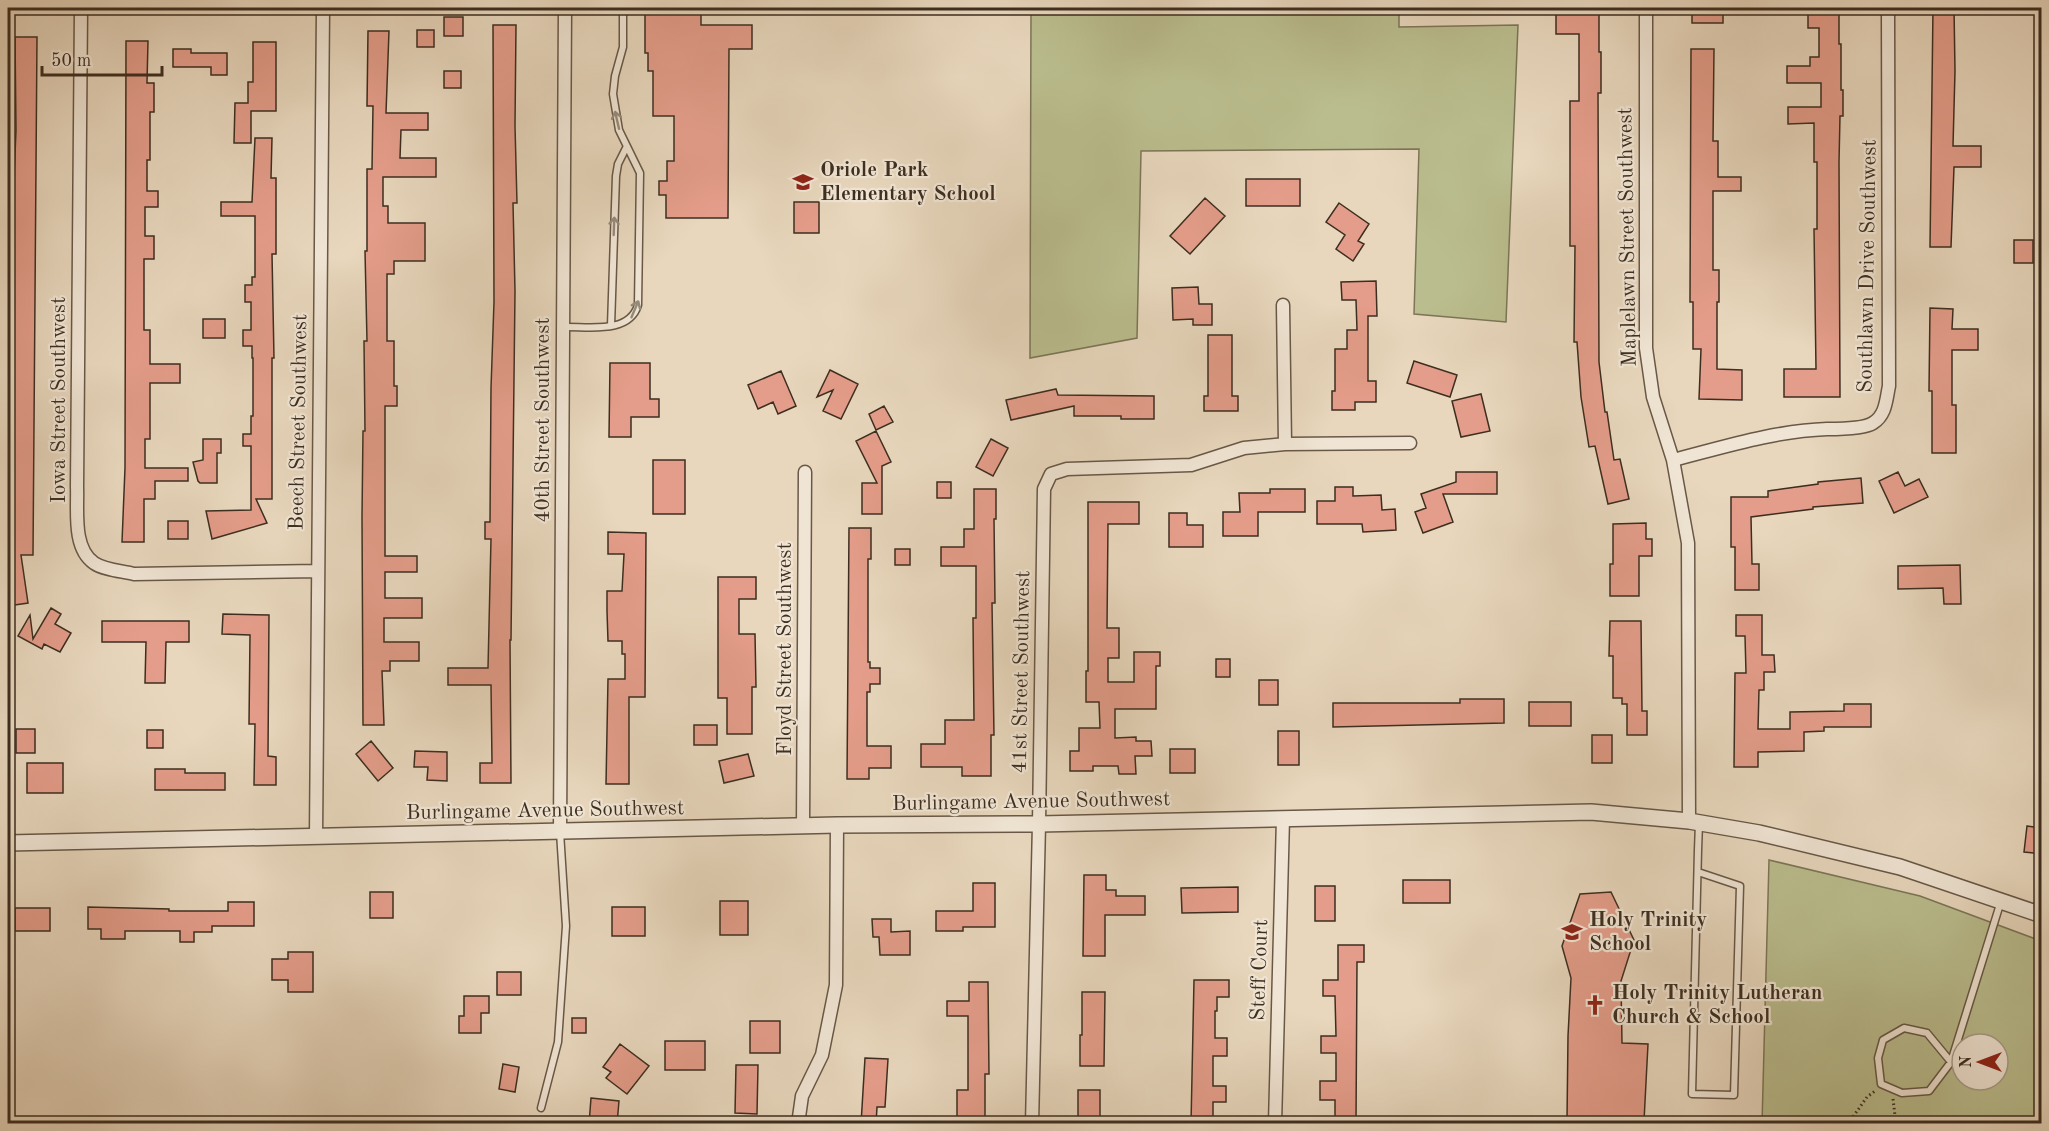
<svg xmlns="http://www.w3.org/2000/svg" width="2049" height="1131" viewBox="0 0 2049 1131" font-family="'Old Standard TT',serif">
<style>
.green{fill:#babd8e;stroke:#7c7657;stroke-width:1.5;fill-rule:evenodd}
.building{fill:#e49d8a;stroke:#3d2e20;stroke-width:1.5}
.lines{fill:none;stroke-linecap:round;stroke-linejoin:round}
.service-casing{stroke:#685847;stroke-width:9}
.minor-casing{stroke:#685847;stroke-width:15}
.tertiary-casing{stroke:#685847;stroke-width:18}
.path{stroke:#3d2e20;stroke-width:3;stroke-dasharray:1.5 3;stroke-linecap:butt}
.service{stroke:#f0e5d4;stroke-width:6}
.minor{stroke:#f0e5d4;stroke-width:12}
.tertiary{stroke:#f0e5d4;stroke-width:15}
.oneway{stroke:#968a7a}
.labels{text-anchor:middle;dominant-baseline:central;stroke-width:4.5;stroke-linejoin:round;paint-order:stroke}
.poi-label{font-size:21px;font-weight:bold;fill:#3d2e20;stroke:#f0e5d4;text-anchor:start}
.street-label{font-size:21px;fill:#3d2e20;stroke:#f0e5d4}
</style>
<rect width="100%" height="100%" fill="#e8d7bd"/>
<filter id="stains"><feTurbulence type="fractalNoise" baseFrequency=".00333" numOctaves="4"/><feColorMatrix values="0 0 0 0 .2 0 0 0 0 .09 0 0 0 0 .02 0 0 0 .5 -.17"/></filter>
<radialGradient id="worn" r=".72"><stop offset=".6" stop-color="#630" stop-opacity="0"/><stop offset="1" stop-color="#630" stop-opacity=".3"/></radialGradient>
<path class="green" d="M1031 8H1399V27L1518 25 1506 322 1414 314 1419 149 1141 151 1137 338 1030 358Z
M1769 860 1920 896 2041 941V1123L1762 1124ZM1962 1044H1998V1080H1962Z"/>
<path class="building" d="M645 8H701V25H752V49H729L728 218H666V195H659V181H667V161H674V116H653V71H648V53H645Z
M1692 8H1723V23H1692Z
M1808 8H1839V44H1841V90H1843V116H1840L1839 162 1840 397H1784V369H1816L1814 229H1817V162H1814V123L1788 124V107H1821V83H1787V66H1810V57H1819V28H1808Z
M1933 8H1954L1955 71 1953 146H1981V167H1954L1951 247H1930Z
M1556 13H1599V52H1601V93H1598L1599 362 1605 412H1607L1614 460 1620 459 1629 499 1608 504 1595 446 1589 447 1581 397 1577 342H1574L1575 246H1570V101H1579V34H1556Z
M444 17H463V36H444Z
M493 25H516L515 126 517 203H513L515 291 511 640H510L511 783H480V763H492L491 685H448V668H488L491 539H485V522H490L491 388 494 302Z
M417 30H434V47H417Z
M368 31H389L386 113H428V130H401L400 158H436V177H383V206H388V223H425V261H394V274H387V341H394V386H397V406H385V556H417V572H385V598H422V618H384V642H419V661H390V671H382L384 725H363L362 517 363 431H365L364 341H367L365 251H367V169H372L373 106H367Z
M15 37H37L33 555H21L28 603 8 606V575L9 574 8 524H12L13 473V448H8V435H13V401H8V378H13L12 226 16 130Z
M126 41H148L147 83H154V112H150V160H147V191H158V207H145V236H154V259H144V330H150V364H180V383H150V439H145V468H188V481H155V499H144V542H122L125 468Z
M253 42H276V111H251V143H234L235 103H248V82H253Z
M173 49H191V53H227V75H211V67H173Z
M1691 49H1714L1713 141H1718V177H1741V191H1713V270H1719V302H1717V369L1742 370V400L1699 399 1701 349H1693V302H1690Z
M444 71H461V88H444Z
M255 138H272L271 178H276V254H272L274 358H272V499H256L267 523 212 539 206 511 251 510V446H243V434H251V416H253V358H252V346H243V330H251V302H245V285H252V277H255V216H221V202H252Z
M1246 179H1300V206H1246Z
M1205 198 1225 216 1190 254 1170 236Z
M794 202H819V233H794Z
M1339 203 1369 224 1358 241 1364 244 1353 261 1336 249 1345 235 1326 222Z
M2014 240H2033V263H2014Z
M1376 281 1377 316H1368V381H1376V402H1355V410H1332V391H1335V349H1347V330H1357L1356 300H1342L1341 282Z
M1198 287 1199 304H1212V325H1193V319L1173 320 1172 288Z
M1930 308 1953 309 1952 329H1978V350H1952V405H1956V453H1932V391H1929Z
M203 319H225V338H203Z
M1208 335H1232V396H1238V411H1204V396H1208Z
M1414 361 1457 375 1450 397 1407 383Z
M610 363H650V399H659V417H631V437H609Z
M830 370 858 384 841 419 823 411 833 390 817 397Z
M781 371 796 406 778 414 773 402 758 409 748 385Z
M1056 389 1058 395 1154 396V419H1121V416H1074V406L1011 420 1006 400Z
M1481 394 1490 431 1461 437 1452 401Z
M884 406 893 422 876 430 869 414Z
M876 431 891 462 882 466V514H862V483H877L856 441Z
M203 439H221V453H217V483H200L198 481 193 462 203 460Z
M991 439 1008 448 993 476 976 467Z
M653 460H685V514H653Z
M1456 472H1497V494H1443L1453 522 1423 533 1415 512 1426 508 1421 494 1456 482Z
M1898 472 1905 486 1919 479 1928 497 1894 513 1879 481Z
M1861 478 1863 503 1813 507V509L1751 517 1752 564H1759V590H1735V547H1731V497H1768V491L1818 484V482Z
M937 482H951V498H937Z
M1335 487H1353V496L1381 495 1382 510 1395 509 1396 530 1363 532 1362 524H1317V501H1335Z
M974 489H996V519H994L995 603H992L994 735H991V776H962V767H921V744H945V720H974L973 618H976V566H941V547H964V529H974Z
M1270 489H1305V512H1258V536H1223V512H1240L1239 493H1270Z
M1088 502H1139V524H1108L1107 628H1119V658H1108V682H1134V652H1160V666H1156V709H1115V738L1136 737V741H1151L1152 756H1135L1136 774H1119L1118 766H1093V771H1070V751H1079V728H1100L1099 702H1086V671H1088Z
M1169 513H1187V525H1203V547H1169Z
M168 521H188V539H168Z
M1646 523V539H1652V556H1639V596H1610V564H1613V524Z
M849 528H871V559H868V662H870V668H880V684H870V692H867V746H891V768H869V779H847Z
M608 532 646 533 645 697H629V784H606L608 679H625V654H622V641H608L607 611V591H622L624 554H608Z
M895 549H910V565H895Z
M1960 565 1961 604H1944L1943 588 1898 589V566Z
M718 577H756V599H739V634H755L756 687H752V734H727V698H718Z
M51 608 61 614 55 624 71 633 60 652 44 644 42 649 18 636 30 615 33 639Z
M223 614 269 615 268 756 276 757V785H254L255 724H249L250 635 222 634Z
M1736 615H1762V655H1774L1775 672H1764V690H1759L1758 729H1790V712L1844 711V704H1871V727H1824V731L1804 732V751L1758 752V767H1734L1735 673H1746L1745 636H1736Z
M102 621H189V642H166L165 683H145L146 642H102Z
M1610 621H1641L1642 711H1647V735H1627V704H1622V698H1613V656H1609Z
M1216 659H1230V677H1216Z
M1259 680H1278V705H1259Z
M1460 699H1504V723L1333 727V703H1460Z
M1529 702H1571V726H1529Z
M694 725H717V745H694Z
M16 729H35V753H16Z
M147 730H163V748H147Z
M1278 731H1299V765H1278Z
M1592 735H1612V763H1592Z
M371 741 393 768 378 781 356 754Z
M1170 749H1195V773H1170Z
M415 751 447 752V781L427 780 428 767H414Z
M748 754 754 776 724 783 719 761Z
M27 763H63V793H27Z
M155 769H185V773H225V790H155Z
M2027 826 2042 828V854L2024 852Z
M1084 875H1106V890H1116V896H1145V915H1105V956H1083Z
M1403 880H1450V903H1403Z
M973 883H995V927H963V931H936V911H973Z
M1315 886H1335V921H1315Z
M1238 887V912L1182 913 1181 888Z
M370 892H393V918H370Z
M1611 892 1634 940 1621 981 1622 1043 1648 1044 1644 1121 1567 1120 1568 1036 1571 978 1562 946 1580 894Z
M720 901H748V935H720Z
M228 902H254V926H212V932H194V942H180V931H125V939H101V929H88V907L169 909V911H228Z
M612 907H645V936H612Z
M15 908H50V931H15Z
M872 919H891V932L910 931V955H880L879 937H873Z
M1338 945H1364V962H1357L1356 1124H1335V1100H1320V1081H1336V1053H1321V1036H1336L1335 996H1323V980H1338Z
M288 952H313V992H288V980H272V959H288Z
M497 972H521V995H497Z
M1194 980H1229V997H1217V1011H1215V1038H1227V1056H1213V1086H1226V1102H1213V1124H1191Z
M969 982H988L989 1074H985V1124H957V1090H968V1016H947V1001H969Z
M1082 992H1105L1104 1066H1080V1035H1082Z
M464 996H489V1013H481V1033H459V1016H464Z
M572 1018H586V1033H572Z
M750 1021H780V1053H750Z
M665 1041H705V1070H665Z
M620 1044 649 1066 627 1094 606 1078 611 1072 603 1067Z
M865 1058 888 1059 885 1107H877L876 1124H861Z
M503 1064 519 1067 515 1092 499 1089Z
M736 1065H758L757 1114 735 1113Z
M1078 1090H1100V1124H1078Z
M591 1098 619 1101 617 1124H589Z"/>
<g class="lines">
<g class="service-casing">
<path id="service" d="M611 326 616 176 618 164 626 148
M563 327C587 326 629 335 638 305L640 173 619 130 613 94 615 76 623 47V8
M1698 872 1740 886 1734 1095 1692 1094 1698 850 1699 823
M1951 1062 1927 1033 1904 1028 1883 1040 1878 1058 1881 1084 1902 1093 1929 1091 1951 1062 2001 901
M541 1108 558 1042 566 926 560 832"/>
</g>
<g class="minor-casing">
<path id="minor" d="M81 8 77 487C78 509 72 548 94 563 104 570 122 571 134 574L317 571
M1646 8V348L1653 397 1673 460 1688 543 1689 821
M1283 305 1285 444
M1673 460C1724 447 1774 431 1827 429 1838 429 1864 429 1873 423 1886 415 1886 400 1889 386L1888 8
M803 826 805 472
M560 832 565 8
M316 837 323 8
M798 1124 802 1096 822 1055 836 985 837 825
M1032 1124 1039 824 1044 489 1051 474 1067 469 1191 465 1244 448 1285 444 1410 443
M1275 1124 1283 818"/>
</g>
<g class="tertiary-casing">
<path id="tertiary" d="M8 843 837 825 1039 824 1591 812 1689 821 1759 833 1900 867 2042 915"/>
</g>
<path class="path" d="M1893 1099 1896 1124
M1848 1124 1867 1097 1875 1091"/>
<use href="#service" class="service"/>
<use href="#minor" class="minor"/>
<use href="#tertiary" class="tertiary"/>
</g>
<defs><path id="oneway-shaft" d="M-6 0H5M1.5-3L5.5 0L1.5 3" fill="none" stroke-width="1.6" stroke-linecap="round" stroke-linejoin="round" transform="scale(1.5)"/></defs>
<g class="oneway">
<use href="#oneway-shaft" transform="translate(617 120) rotate(-103)"/>
<use href="#oneway-shaft" transform="translate(614 226) rotate(-88)"/>
<use href="#oneway-shaft" transform="translate(635 309) rotate(-67)"/>
</g>
<defs>
<g id="school-bare" transform="scale(1.62)"><path d="M0-5L7-2L0 1L-7-2ZM-4 1L0 2.5L4 1V4Q0 6-4 4Z" fill="#8f2418" stroke="#f0e5d4" stroke-width="2.5" paint-order="stroke"/></g>
<g id="church-bare" transform="scale(1.62)"><path d="M-1.2-6h2.4v3.5h3.3v2.4h-3.3V6h-2.4V-.1h-3.3v-2.4h3.3Z" fill="#8f2418" stroke="#f0e5d4" stroke-width="2.5" paint-order="stroke"/></g>
</defs>
<g fill-rule="evenodd">
<use href="#school-bare" x="803" y="182"/>
<use href="#school-bare" x="1572" y="932"/>
<use href="#church-bare" x="1595" y="1005"/>
</g>
<g class="labels">
<g class="poi-label">
<text x="820" y="170">Oriole Park<tspan x="820" dy="24">Elementary School</tspan></text>
<text x="1589" y="920">Holy Trinity<tspan x="1589" dy="24">School</tspan></text>
<text x="1612" y="993">Holy Trinity Lutheran<tspan x="1612" dy="24">Church &amp; School</tspan></text>
</g>
<g class="street-label">
<text transform="translate(1628 237) rotate(-91)">Maplelawn Street Southwest</text>
<text transform="translate(1868 266) rotate(-89)">Southlawn Drive Southwest</text>
<text transform="translate(59 400) rotate(-90)">Iowa Street Southwest</text>
<text transform="translate(543 420) rotate(-90)">40th Street Southwest</text>
<text transform="translate(299 422) rotate(-89)">Beech Street Southwest</text>
<text transform="translate(785 649) rotate(-90)">Floyd Street Southwest</text>
<text transform="translate(1022 672) rotate(-89)">41st Street Southwest</text>
<text transform="translate(1031 802) rotate(-1)">Burlingame Avenue Southwest</text>
<text transform="translate(545 811) rotate(-1)">Burlingame Avenue Southwest</text>
<text transform="translate(1260 970) rotate(-88)">Steff Court</text>
</g>
</g>
<rect width="2049" height="1131" fill="none" stroke="#e8d7bd" stroke-width="30"/>
<rect x="9" y="9" width="2031" height="1113" fill="none" stroke="#3d2e20" stroke-width="3"/>
<rect x="15" y="15" width="2019" height="1101" fill="none" stroke="#3d2e20" stroke-width="1.5"/>
<g transform="translate(1980 1062) rotate(270)"><circle r="28" fill="#f0e5d4" stroke="#a89c8c" stroke-width="1.5"/>
<path d="M0-4.5L10 22L0 15L-10 22Z" fill="#8f2418"/>
<text y="-9" font-size="16" font-weight="bold" text-anchor="middle" fill="#3d2e20">N</text>
</g>
<path d="M42 66v9h120v-9" fill="none" stroke="#3d2e20" stroke-width="3"/>
<text x="51" y="66" font-size="18" fill="#3d2e20" stroke="#f0e5d4" stroke-width="4.5" paint-order="stroke">50 m</text>
<rect width="100%" height="100%" filter="url(#stains)"/>
<rect width="100%" height="100%" fill="url(#worn)"/>
</svg>
